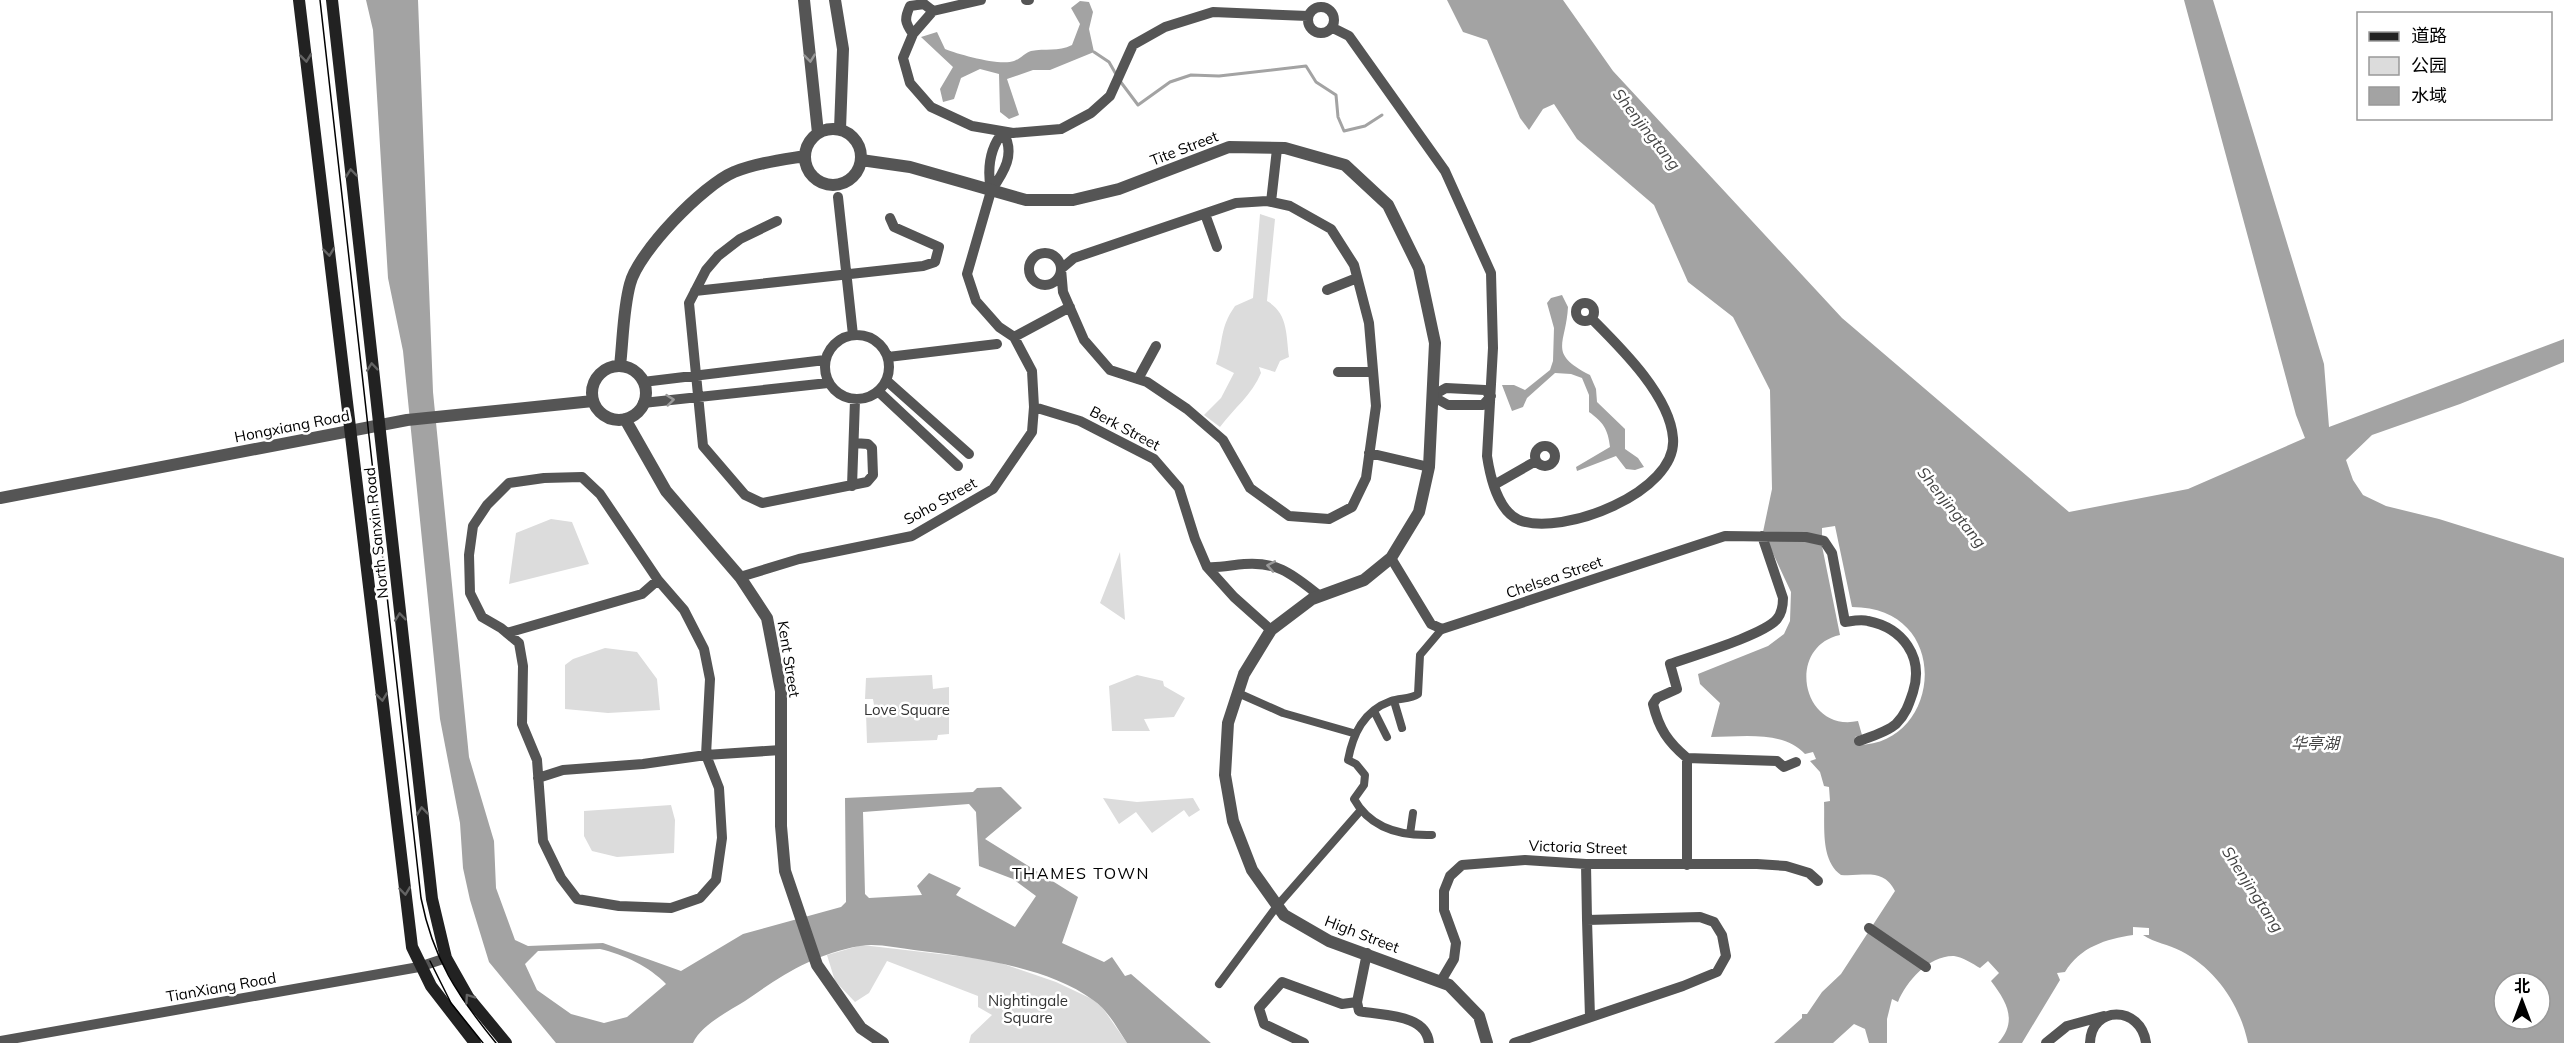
<svg xmlns="http://www.w3.org/2000/svg" width="2564" height="1043" viewBox="0 0 2564 1043" font-family="Mulish,'Noto Sans SC',sans-serif">
<style>
.green{fill:#dcdcdc}
.water{fill:#a3a3a3;fill-rule:evenodd}
.lines{fill:none;stroke-linecap:round;stroke-linejoin:round}
.stream{stroke:#a3a3a3;stroke-width:3}
.pedestrian{stroke:#555;stroke-width:8}
.minor{stroke:#555;stroke-width:10}
.tertiary{stroke:#555;stroke-width:12}
.secondary{stroke:#222;stroke-width:12}
.tram{stroke:#000;stroke-width:1.5}
.oneway{stroke:#646464}
.oneway2{stroke:#999}
.labels{text-anchor:middle;dominant-baseline:central;stroke-width:5;stroke-linejoin:round;paint-order:stroke}
.street-label{font-size:15px;fill:#000;stroke:#fff}
.park-label{font-size:15px;fill:#333;stroke:#fff}
.water-label{font-size:16px;font-style:italic;fill:#444;stroke:#fff}
.neighbourhood-label{font-size:16px;letter-spacing:1.5px;fill:#000;stroke:#fff}
</style>
<rect width="100%" height="100%" fill="#fff"/>
<path class="green" d="M1260 214 1275 219 1267 301C1288 313 1286 334 1289 357L1280 361 1275 372 1259 367 1261 373C1252 395 1234 408 1220 427L1204 415 1221 398 1234 373 1216 364C1224 340 1219 329 1235 306L1253 298Z
M551 519 572 522 589 564 509 584 516 533Z
M1120 552 1125 620 1100 603Z
M605 648 637 652 657 679 660 710 608 713 565 709V665L573 659Z
M932 675 933 689 949 687V734L938 735 937 740 867 743 866 713 875 711 873 699H865L866 678Z
M1137 675 1163 681 1164 686 1185 698 1174 717 1144 719 1150 731H1112L1109 686Z
M1103 798 1137 802 1193 798 1200 810 1189 817 1184 810 1152 833 1136 812 1119 824Z
M671 805 675 820 674 853 617 857 592 851 584 836V811Z
M862 945 992 960 1056 982 1092 999 1102 1007 1127 1043H969L971 1035 992 1015 978 1007V996L887 961 869 993 855 1002 835 981 827 955Z"/>
<path class="water" d="M366 0H418L433 392 469 757 494 841 496 888 515 940 528 946 603 943 681 971 743 934 841 907 846 902 845 798 973 792 977 788 1001 787 1022 808 985 839 1078 897 1062 943 1104 962 1112 957 1125 976 1131 974 1211 1043H1127C1117 1028 1108 1010 1093 1000 1047 966 970 957 914 950 898 948 876 943 860 946 814 954 782 975 745 1001 729 1011 701 1025 693 1043H556L489 962 470 900 463 868 460 823 440 719 403 351 388 278 373 30ZM969 804 976 812 979 866 1013 879 1036 896 1015 927 956 895 961 888 929 873 917 886 922 895 869 898 865 894 863 812ZM600 949C623 954 650 967 666 984L627 1017 604 1023 571 1014 537 990 525 964 538 951Z
M1447 0H1563L1613 71 1842 318 2069 512 2188 489 2305 438 2296 415 2184 0H2213L2324 364 2329 427 2564 339V362L2460 404 2372 435 2346 460 2353 480 2363 495 2386 506 2439 519 2564 558V1043H2248C2240 1005 2216 969 2181 951 2168 944 2155 943 2143 935H2149V928L2133 927V935C2106 939 2080 947 2065 972L2057 973 2060 980 2022 1043H1998C2018 1021 2007 1002 1991 981L1999 973 1988 961 1980 968C1973 964 1963 957 1954 956 1930 955 1906 981 1898 1002L1892 999 1887 1019V1043H1869L1865 1029 1854 1024 1833 1043H1774L1802 1018V1014H1807L1822 992 1841 974 1895 891C1883 867 1862 877 1841 875 1820 860 1825 826 1824 802L1830 801 1829 787 1824 786 1820 772 1810 761 1816 759 1813 752 1805 754C1783 730 1741 737 1711 737L1720 703 1700 684 1698 674 1768 646 1784 634 1790 621 1791 592 1763 532 1772 489 1770 390 1733 317 1688 282 1654 205 1577 139 1554 104 1543 109 1529 130 1520 118 1487 40 1463 32ZM1835 526 1852 607C1954 607 1942 745 1858 745L1855 737 1862 735 1858 721C1802 733 1785 647 1840 635L1822 546V528ZM2504 983H2540V1019H2504Z
M1080 1 1089 2 1093 12 1089 29 1094 52 1050 70H1033L1007 79 1019 115 1009 119 1000 112 999 74 980 69 961 78 954 99 943 102 940 89 953 67 921 37 937 32 945 49C960 55 1000 66 1014 61 1020 59 1025 53 1031 51 1045 48 1058 52 1072 45L1080 24 1071 8Z
M1562 295 1568 307C1566 345 1547 353 1590 375L1596 389 1597 402 1625 429V449L1638 458 1644 467 1635 470 1626 469 1616 456 1577 471 1576 467 1610 447C1608 429 1603 422 1589 412V395L1582 378 1571 374 1555 373 1527 398 1523 407 1512 411 1502 385H1514L1525 390 1550 370 1553 361 1554 328 1547 303 1551 298Z"/>
<g class="lines">
<path class="stream" d="M1094 52 1109 62 1117 76
M1120 81 1138 105 1170 82 1191 75 1219 76 1306 66 1316 82 1336 95 1338 117 1344 131 1365 126 1382 115"/>
<path class="pedestrian" d="M1238 693 1283 713 1353 733
M1394 701 1402 728
M1374 711 1387 737
M1410 834 1413 813
M1432 835C1400 836 1370 828 1354 799L1364 785 1365 775 1356 764 1348 760C1353 734 1363 711 1391 701 1400 698 1411 699 1418 694L1420 655 1442 629
M1219 984 1277 906 1361 810"/>
<path class="minor" d="M1026 0H1029
M1308 20a13 13 0 1 1 26 0a13 13 0 1 1-26 0Z
M933 11 981 0
M1333 28 1349 36 1445 171 1491 273 1493 348 1487 456C1490 476 1498 511 1519 520 1562 537 1678 492 1673 438 1670 396 1621 348 1592 319
M913 34C905 23 904 19 910 6L924 4 933 11 913 34 903 58 910 83 931 107 972 126 1013 133 1061 129 1091 113 1110 96 1133 45 1165 27 1213 12 1308 16
M1003 132C1016 154 1004 172 991 191 987 169 989 149 1003 132Z
M838 197 853 335
M1267 201 1290 206 1331 229 1354 265 1369 323 1376 406 1366 478 1352 507 1329 519 1289 516 1250 488 1223 440 1187 409 1147 382 1110 370 1084 340 1063 292 1061 269 1074 258 1236 203Z
M1271 202 1277 149
M1205 214 1217 247
M777 221 740 239 718 256 706 270 689 303 703 446 745 495 762 503 867 482 873 475 872 448 868 444 854 443
M1029 269a16 16 0 1 1 32 0a16 16 0 1 1-32 0Z
M1327 290 1357 278
M695 291 923 266 935 262 939 247 894 227 890 218
M1576 312a9 9 0 1 1 18 0a9 9 0 1 1-18 0Z
M825 367a32 32 0 1 1 64 0a32 32 0 1 1-64 0Z
M1014 337 1070 307
M888 357 997 344
M1338 372H1373
M1138 379 1156 346
M887 381 969 454
M643 382 825 360
M1446 388 1485 390 1491 396 1483 405H1448L1432 396Z
M879 392 958 466
M643 403 828 383
M1034 407 1080 421 1154 459 1179 488 1195 539 1207 567 1234 597 1271 630
M1535 456a10 10 0 1 1 20 0a10 10 0 1 1-20 0Z
M1369 453 1429 467
M582 477 600 494 658 580 684 610 704 649 710 679 706 755 719 788 722 838 716 880 700 898 671 908 619 906 577 899 561 878 543 841 537 760 522 724 523 666 519 643 501 628 482 617 470 593 469 555 473 526 487 505 509 483 544 478Z
M1494 485 1536 461
M852 486 855 400
M1391 558 1431 624 1442 629 1725 536 1806 537 1824 541 1832 553 1845 622C1852 621 1861 619 1868 621 1903 628 1924 657 1913 692 1909 704 1906 714 1896 724 1887 732 1870 737 1859 741
M1207 567C1220 568 1231 565 1244 564 1279 561 1294 576 1320 596
M740 577 799 559 912 536 993 489 1032 432 1034 407 1032 371 1014 337 999 327 976 301 967 274 991 191
M507 633 642 594 658 580
M1687 758 1777 761 1784 767 1796 762
M538 778 563 770 643 764 706 755 781 750
M1586 864 1587 920
M1687 865V758C1668 742 1659 729 1653 704L1657 698 1677 689 1670 664C1692 656 1764 635 1777 619 1782 613 1783 605 1783 598L1762 536
M1869 928 1926 967
M1367 953 1357 1002 1359 1011C1381 1016 1426 1013 1429 1043
M1441 981 1454 959 1456 943 1444 910V891L1450 876 1462 865 1525 860 1586 864H1757L1786 866 1809 873 1818 881
M0 1041 419 967 446 958
M1304 1043 1264 1024 1259 1008 1282 982 1342 1004 1357 1002
M1514 1043 1683 986 1717 972 1726 956 1722 935 1714 922 1700 917 1587 920 1590 1017
M2046 1043 2067 1026 2104 1016
M2090 1043C2091 1005 2141 1005 2146 1043"/>
<path class="tertiary" d="M804 0 818 133
M835 0 843 49 840 129
M805 157a28 28 0 1 1 56 0a28 28 0 1 1-56 0Z
M861 160 910 167 1026 200H1073L1119 189 1229 147 1285 148 1345 165 1388 205 1419 268 1435 343 1429 467 1419 512 1391 558 1364 580 1312 599 1271 630 1244 674 1228 723 1225 775 1233 821 1252 870 1284 915 1329 941 1449 985 1479 1016 1487 1043
M620 366C623 340 623 310 630 284 638 252 703 185 734 172 757 163 781 160 805 156
M592 393a27 27 0 1 1 54 0a27 27 0 1 1-54 0Z
M625 419 666 491 740 577 767 618 781 691V826L785 871 817 965 861 1028 883 1043
M0 498 407 420 593 401"/>
<path class="secondary" d="M299 0 412 947 431 986 475 1043
M332 0 432 899 446 958 468 997 506 1043"/>
<path class="tram" d="M320 0 421 898C433 959 457 995 496 1043
M430 961 451 1003 483 1043"/>
</g>
<defs><path id="oneway-chevron" d="M-2-3.5L2.5 0L-2 3.5" fill="none" stroke-width="1.6" stroke-linecap="round" stroke-linejoin="round" transform="scale(1.5)"/></defs>
<g class="oneway">
<use href="#oneway-chevron" transform="translate(306 58) rotate(83)"/>
<use href="#oneway-chevron" transform="translate(351 173) rotate(-96)"/>
<use href="#oneway-chevron" transform="translate(329 252) rotate(83)"/>
<use href="#oneway-chevron" transform="translate(372 367) rotate(-96)"/>
<use href="#oneway-chevron" transform="translate(400 617) rotate(-96)"/>
<use href="#oneway-chevron" transform="translate(382 697) rotate(83)"/>
<use href="#oneway-chevron" transform="translate(422 811) rotate(-96)"/>
<use href="#oneway-chevron" transform="translate(405 891) rotate(83)"/>
<use href="#oneway-chevron" transform="translate(469 998) rotate(-125)"/>
</g>
<g class="oneway2">
<use href="#oneway-chevron" transform="translate(810 58) rotate(84)"/>
<use href="#oneway-chevron" transform="translate(670 400) rotate(-6)"/>
<use href="#oneway-chevron" transform="translate(1271 566) rotate(-170)"/>
</g>
<g class="labels">
<g class="street-label">
<text transform="translate(1184 148) rotate(-21)">Tite Street</text>
<text transform="translate(292 426) rotate(-11)">Hongxiang Road</text>
<text transform="translate(1125 428) rotate(28)">Berk Street</text>
<text transform="translate(940 501) rotate(-29)">Soho Street</text>
<text transform="translate(376 533) rotate(-96)">North Sanxin Road</text>
<text transform="translate(1554 577) rotate(-19)">Chelsea Street</text>
<text transform="translate(789 659) rotate(81)">Kent Street</text>
<text transform="translate(1578 847) rotate(2)">Victoria Street</text>
<text transform="translate(1362 934) rotate(21)">High Street</text>
<text transform="translate(221 987) rotate(-10)">TianXiang Road</text>
</g>
<g class="park-label">
<text x="907" y="709">Love Square</text>
<text x="1028" y="1000">Nightingale<tspan x="1028" dy="17">Square</tspan></text>
</g>
<g class="water-label">
<text transform="translate(1647 129) rotate(52)">Shenjingtang</text>
<text transform="translate(1952 507) rotate(51)">Shenjingtang</text>
<text x="2315" y="743">华亭湖</text>
<text transform="translate(2253 889) rotate(57)">Shenjingtang</text>
</g>
<g class="neighbourhood-label">
<text x="1081" y="873">THAMES TOWN</text>
</g>
</g>
<rect x="2357" y="12" width="195" height="108" fill="#ffffff" stroke="#999999" stroke-width="1.5"/>
<rect x="2369" y="32" width="30" height="9" fill="#222222" stroke="#999999" stroke-width="1.5"/>
<text x="2411" y="42" font-size="18" fill="#000000">道路</text>
<rect x="2369" y="57" width="30" height="18" fill="#dcdcdc" stroke="#999999" stroke-width="1.5"/>
<text x="2411" y="72" font-size="18" fill="#000000">公园</text>
<rect x="2369" y="87" width="30" height="18" fill="#a3a3a3" stroke="#999999" stroke-width="1.5"/>
<text x="2411" y="102" font-size="18" fill="#000000">水域</text>
<g transform="translate(2522 1001)"><circle r="28" fill="#ffffff" stroke="#999999" stroke-width="1.5"/>
<path d="M0-4.5L10 22L0 15L-10 22Z" fill="#000000"/>
<text y="-9" font-size="16" font-weight="bold" text-anchor="middle" fill="#000000">北</text>
</g>
</svg>
